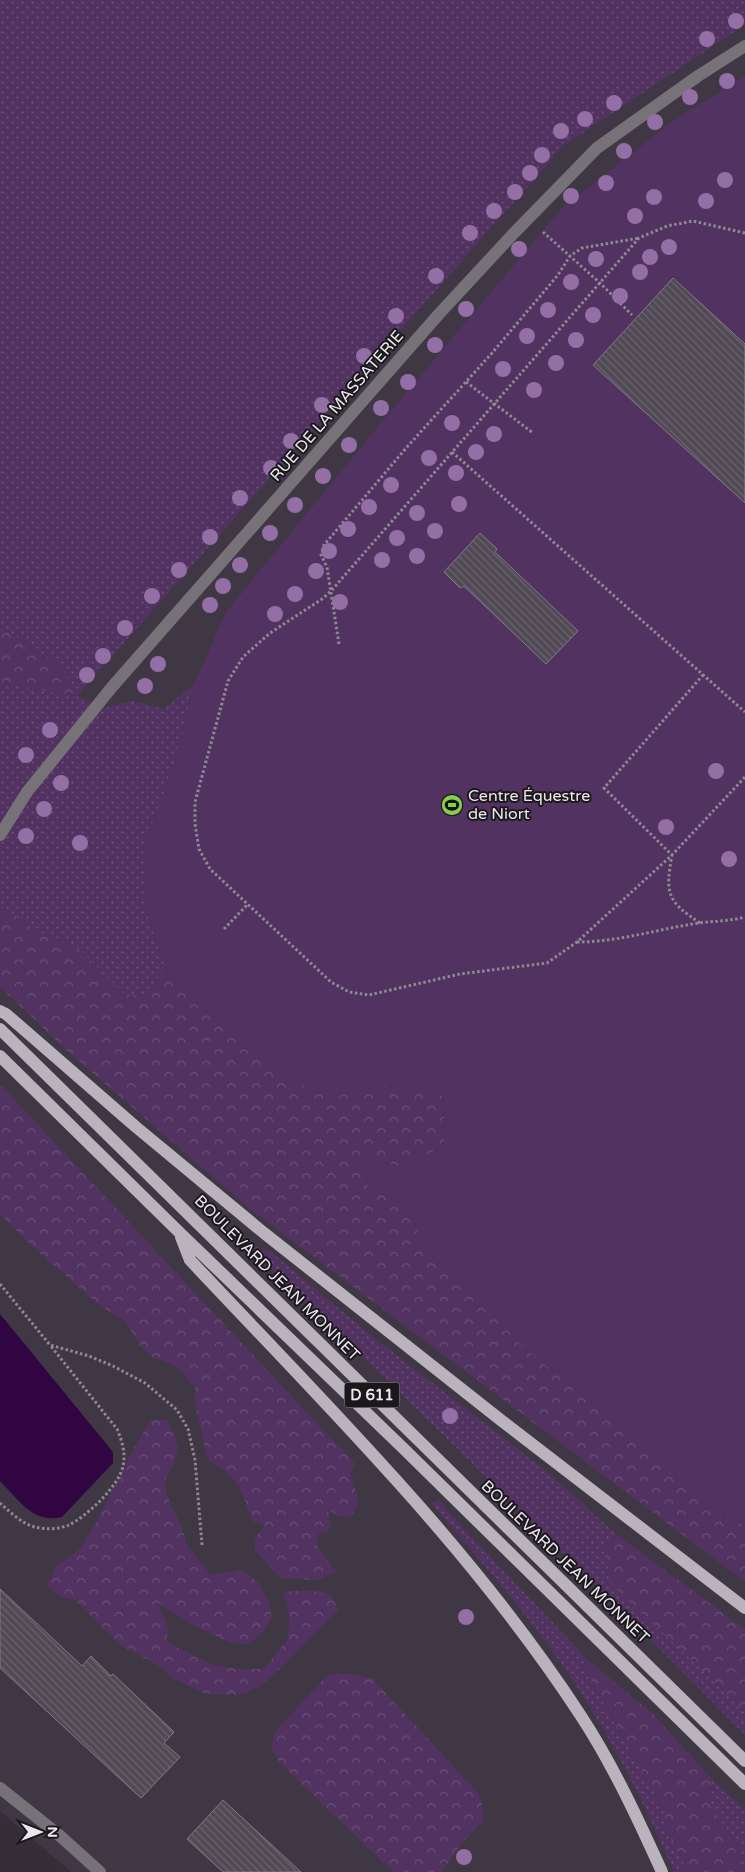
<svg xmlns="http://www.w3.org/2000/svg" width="745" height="1872" viewBox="0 0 745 1872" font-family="'Varela Round',sans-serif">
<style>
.built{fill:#403745}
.grass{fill:url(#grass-dots)}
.forest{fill:url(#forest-crowns)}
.pitch{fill:#513260}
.water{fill:#300541}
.building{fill:url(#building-back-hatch);stroke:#817a85}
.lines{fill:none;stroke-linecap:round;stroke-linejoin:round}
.path{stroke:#8f8a92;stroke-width:3;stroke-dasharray:2.5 2.5;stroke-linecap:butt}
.minor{stroke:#767277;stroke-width:12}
.major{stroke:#bab3bd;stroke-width:12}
.tree{fill:#936fa5}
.labels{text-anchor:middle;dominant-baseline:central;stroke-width:4;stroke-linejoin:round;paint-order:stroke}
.shield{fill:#1b181c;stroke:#adaaaf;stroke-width:1}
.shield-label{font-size:15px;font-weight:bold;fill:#ece8ee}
.street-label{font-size:16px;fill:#ece8ee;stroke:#1b181c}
.poi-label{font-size:16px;fill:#ece8ee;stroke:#1b181c;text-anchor:start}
</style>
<defs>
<pattern id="grass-dots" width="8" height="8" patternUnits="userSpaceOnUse" patternTransform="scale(1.25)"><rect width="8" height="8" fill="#513260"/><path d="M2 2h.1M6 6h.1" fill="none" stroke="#6a5077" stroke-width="1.8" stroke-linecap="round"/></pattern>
<pattern id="forest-crowns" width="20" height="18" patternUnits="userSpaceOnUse" patternTransform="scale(1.25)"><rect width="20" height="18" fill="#513260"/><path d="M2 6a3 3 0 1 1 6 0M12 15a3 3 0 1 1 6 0" fill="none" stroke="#6a5077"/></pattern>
<pattern id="building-back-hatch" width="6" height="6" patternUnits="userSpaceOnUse" patternTransform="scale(1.25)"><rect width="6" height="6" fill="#514a55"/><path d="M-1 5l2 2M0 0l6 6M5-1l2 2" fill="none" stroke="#6a646e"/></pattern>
</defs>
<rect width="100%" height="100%" fill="#352e38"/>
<path class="built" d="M745 25V1872H71L0 1811V690L77 696 565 145Z"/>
<path class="grass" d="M0 0H745V25L565 145 77 696 104 708 132 701 164 709 194 684 175 763 145 907 166 968 144 994 125 995 78 948 34 930 0 905V690L7 681 33 689 76 696 64 669 0 626Z
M243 1242 271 1252 372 1336 551 1475 617 1535 603 1544 702 1669 745 1711V1735C580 1568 413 1404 243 1242Z
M439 1499 449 1513 589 1661 582 1665 663 1808 667 1830 688 1872H674C644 1802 609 1732 565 1669 525 1611 478 1558 432 1504Z
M712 1779 745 1810V1872H740V1850L708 1802Z"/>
<path class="forest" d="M0 626 64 669 77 696 33 689 7 681 0 690Z
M0 905 34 930 78 948 125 995 144 994 166 968 241 1046 327 1096 388 1086 443 1096 445 1145 404 1168 361 1155 368 1187 407 1206 425 1246 684 1481 745 1527V1582L250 1209 65 1049 0 987Z
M0 1084 355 1464 350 1472 359 1501 351 1517 338 1516 328 1509 331 1525 327 1532 319 1533 316 1544 336 1572 317 1580 281 1578 255 1551V1538L265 1525 252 1521C241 1487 238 1479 208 1460L196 1409 195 1387 176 1366 150 1356 140 1345 124 1320 100 1306 34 1248 0 1214Z
M151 1420H167C184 1450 178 1454 164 1483L168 1498 180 1523 188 1547 211 1575 242 1570 258 1582 269 1603 272 1617 264 1631 249 1644 230 1643 191 1624 158 1603 168 1628 167 1642C184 1650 202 1662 221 1666 235 1670 250 1669 264 1669L287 1640 290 1618 283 1592 308 1590 329 1594 339 1609 283 1666 260 1686 244 1694 226 1695 204 1693 174 1679 156 1664 120 1645 75 1600 59 1596 47 1585 56 1566 79 1550 97 1521 135 1446Z
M617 1535 745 1629V1711L611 1584 603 1544Z
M589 1661 653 1714 712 1779 708 1802 740 1850V1872H688L667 1830 663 1808 582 1664Z
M328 1674H351L372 1678 478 1793 483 1807V1821L462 1843 442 1872H393L279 1762 271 1746 275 1732Z"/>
<path class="pitch" d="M745 76V1527L684 1481 526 1349 425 1246 407 1206 368 1187 360 1155 404 1168 445 1145 443 1096 388 1086 327 1096 290 1079 241 1046 166 968 145 907 143 848 175 763 194 684 226 612 380 424 561 209 674 120Z"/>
<path class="water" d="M0 1314 113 1452V1463L62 1517C33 1524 19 1500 0 1481Z"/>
<path class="building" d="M673 278 745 344V503L593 365Z
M480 533 497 549 495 552 578 631 546 664 464 586 460 588 444 572Z
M0 1589 82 1666 91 1656 111 1676 113 1674 174 1732 164 1743 180 1757 141 1798 0 1668Z
M223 1800 301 1872H223L187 1839Z"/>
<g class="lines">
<path class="path" d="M543 232 600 283 632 315
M745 233 693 221 667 226 639 238 331 591 322 599 270 633 243 657 228 681 195 802V824L199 849 210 869 331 982 349 992 369 995 460 974 547 963 577 942 672 855 745 777
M466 382 533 433
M452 452 745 712
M339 644 327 567 321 555 324 545 407 447 492 353 558 275 570 256 582 248 639 238
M700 923C667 901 665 894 672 855L604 788 703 675
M224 929 248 904
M577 942C619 942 658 929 699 923 715 921 730 921 745 917
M0 1284 50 1345 89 1356 113 1366 145 1383 177 1410 188 1429 195 1460 202 1545
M0 1503C10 1512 22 1524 35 1527 45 1530 60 1529 69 1525 87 1516 119 1486 123 1466 126 1453 122 1441 117 1429L50 1345"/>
<path class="minor" d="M0 835 27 792 112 687 439 314 514 233 597 148 698 76 745 46
M0 1788 59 1835 100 1872"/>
<path class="major" d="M0 1011 6 1014 136 1127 264 1233 502 1421 745 1608
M0 1029 745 1761
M0 1056 180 1233 403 1448 745 1784
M181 1237 190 1260C327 1406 471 1547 581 1716 613 1765 638 1819 662 1872"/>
</g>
<g class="tree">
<circle cx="736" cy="21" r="8"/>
<circle cx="707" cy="39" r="8"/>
<circle cx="727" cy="81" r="8"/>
<circle cx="690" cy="97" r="8"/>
<circle cx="614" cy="103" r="8"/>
<circle cx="585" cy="119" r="8"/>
<circle cx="655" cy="122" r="8"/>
<circle cx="561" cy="131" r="8"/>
<circle cx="624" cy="151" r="8"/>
<circle cx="542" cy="155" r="8"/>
<circle cx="530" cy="173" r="8"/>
<circle cx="725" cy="180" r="8"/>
<circle cx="606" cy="183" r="8"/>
<circle cx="515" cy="192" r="8"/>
<circle cx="571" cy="196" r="8"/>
<circle cx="654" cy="197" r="8"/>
<circle cx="706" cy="201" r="8"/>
<circle cx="494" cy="211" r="8"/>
<circle cx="635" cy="216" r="8"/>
<circle cx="470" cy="233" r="8"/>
<circle cx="669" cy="247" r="8"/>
<circle cx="519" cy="249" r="8"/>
<circle cx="650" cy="257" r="8"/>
<circle cx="596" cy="259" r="8"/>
<circle cx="640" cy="272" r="8"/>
<circle cx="436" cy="276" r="8"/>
<circle cx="571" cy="282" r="8"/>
<circle cx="620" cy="296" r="8"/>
<circle cx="466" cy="309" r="8"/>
<circle cx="548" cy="310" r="8"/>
<circle cx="593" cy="315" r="8"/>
<circle cx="396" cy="316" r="8"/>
<circle cx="527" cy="336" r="8"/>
<circle cx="576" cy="340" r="8"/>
<circle cx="435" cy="345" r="8"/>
<circle cx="364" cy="356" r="8"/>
<circle cx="556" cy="363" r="8"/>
<circle cx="503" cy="369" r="8"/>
<circle cx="408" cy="382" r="8"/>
<circle cx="534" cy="390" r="8"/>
<circle cx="322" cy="405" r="8"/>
<circle cx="381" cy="408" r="8"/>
<circle cx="452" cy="423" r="8"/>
<circle cx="494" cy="434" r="8"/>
<circle cx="291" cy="441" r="8"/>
<circle cx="349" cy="445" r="8"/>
<circle cx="476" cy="452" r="8"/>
<circle cx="429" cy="458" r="8"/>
<circle cx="271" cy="468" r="8"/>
<circle cx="456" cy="473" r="8"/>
<circle cx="323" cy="476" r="8"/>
<circle cx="391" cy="485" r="8"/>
<circle cx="240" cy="498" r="8"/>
<circle cx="459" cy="504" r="8"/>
<circle cx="295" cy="505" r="8"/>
<circle cx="369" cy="507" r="8"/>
<circle cx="417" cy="513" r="8"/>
<circle cx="348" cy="529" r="8"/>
<circle cx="435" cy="531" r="8"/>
<circle cx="270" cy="533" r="8"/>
<circle cx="210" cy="537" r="8"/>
<circle cx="397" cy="538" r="8"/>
<circle cx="329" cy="551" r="8"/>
<circle cx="417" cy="556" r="8"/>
<circle cx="382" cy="560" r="8"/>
<circle cx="240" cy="565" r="8"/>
<circle cx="179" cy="570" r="8"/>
<circle cx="316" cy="571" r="8"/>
<circle cx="223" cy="586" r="8"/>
<circle cx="295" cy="594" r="8"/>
<circle cx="152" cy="596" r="8"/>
<circle cx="340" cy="602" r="8"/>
<circle cx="210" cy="605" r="8"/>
<circle cx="275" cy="614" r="8"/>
<circle cx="125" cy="628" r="8"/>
<circle cx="103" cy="656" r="8"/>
<circle cx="158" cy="664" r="8"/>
<circle cx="87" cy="675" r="8"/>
<circle cx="145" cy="686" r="8"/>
<circle cx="50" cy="730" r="8"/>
<circle cx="26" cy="755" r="8"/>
<circle cx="716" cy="771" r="8"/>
<circle cx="61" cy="783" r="8"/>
<circle cx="44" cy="809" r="8"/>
<circle cx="666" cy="827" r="8"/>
<circle cx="26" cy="836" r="8"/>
<circle cx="80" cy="843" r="8"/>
<circle cx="729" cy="859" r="8"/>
<circle cx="450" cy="1416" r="8"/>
<circle cx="466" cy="1617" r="8"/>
<circle cx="464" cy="1857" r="8"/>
</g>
<defs>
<g id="stadium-disc" transform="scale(1.125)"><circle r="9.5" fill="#85cf4c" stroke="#1b181c"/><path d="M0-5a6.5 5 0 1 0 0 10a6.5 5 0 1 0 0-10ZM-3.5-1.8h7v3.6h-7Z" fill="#111"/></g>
</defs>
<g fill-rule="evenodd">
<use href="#stadium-disc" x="452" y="805"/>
</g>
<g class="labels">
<rect class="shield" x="344.5" y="1382.5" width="55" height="25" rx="4"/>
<g class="shield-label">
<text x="372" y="1395">D 611</text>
</g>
<g class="street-label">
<text transform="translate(337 406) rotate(-49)">RUE DE LA MASSATERIE</text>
<text transform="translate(277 1278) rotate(45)">BOULEVARD JEAN MONNET</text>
<text transform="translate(565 1562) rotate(44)">BOULEVARD JEAN MONNET</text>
</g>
<g class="poi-label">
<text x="468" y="796">Centre Équestre<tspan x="468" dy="18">de Niort</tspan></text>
</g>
</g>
<g transform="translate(40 1832) rotate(90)" stroke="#1b181c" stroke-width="4" paint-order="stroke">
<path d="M0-4L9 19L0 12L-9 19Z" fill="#ece8ee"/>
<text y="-8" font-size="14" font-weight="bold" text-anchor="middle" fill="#ece8ee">N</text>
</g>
</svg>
